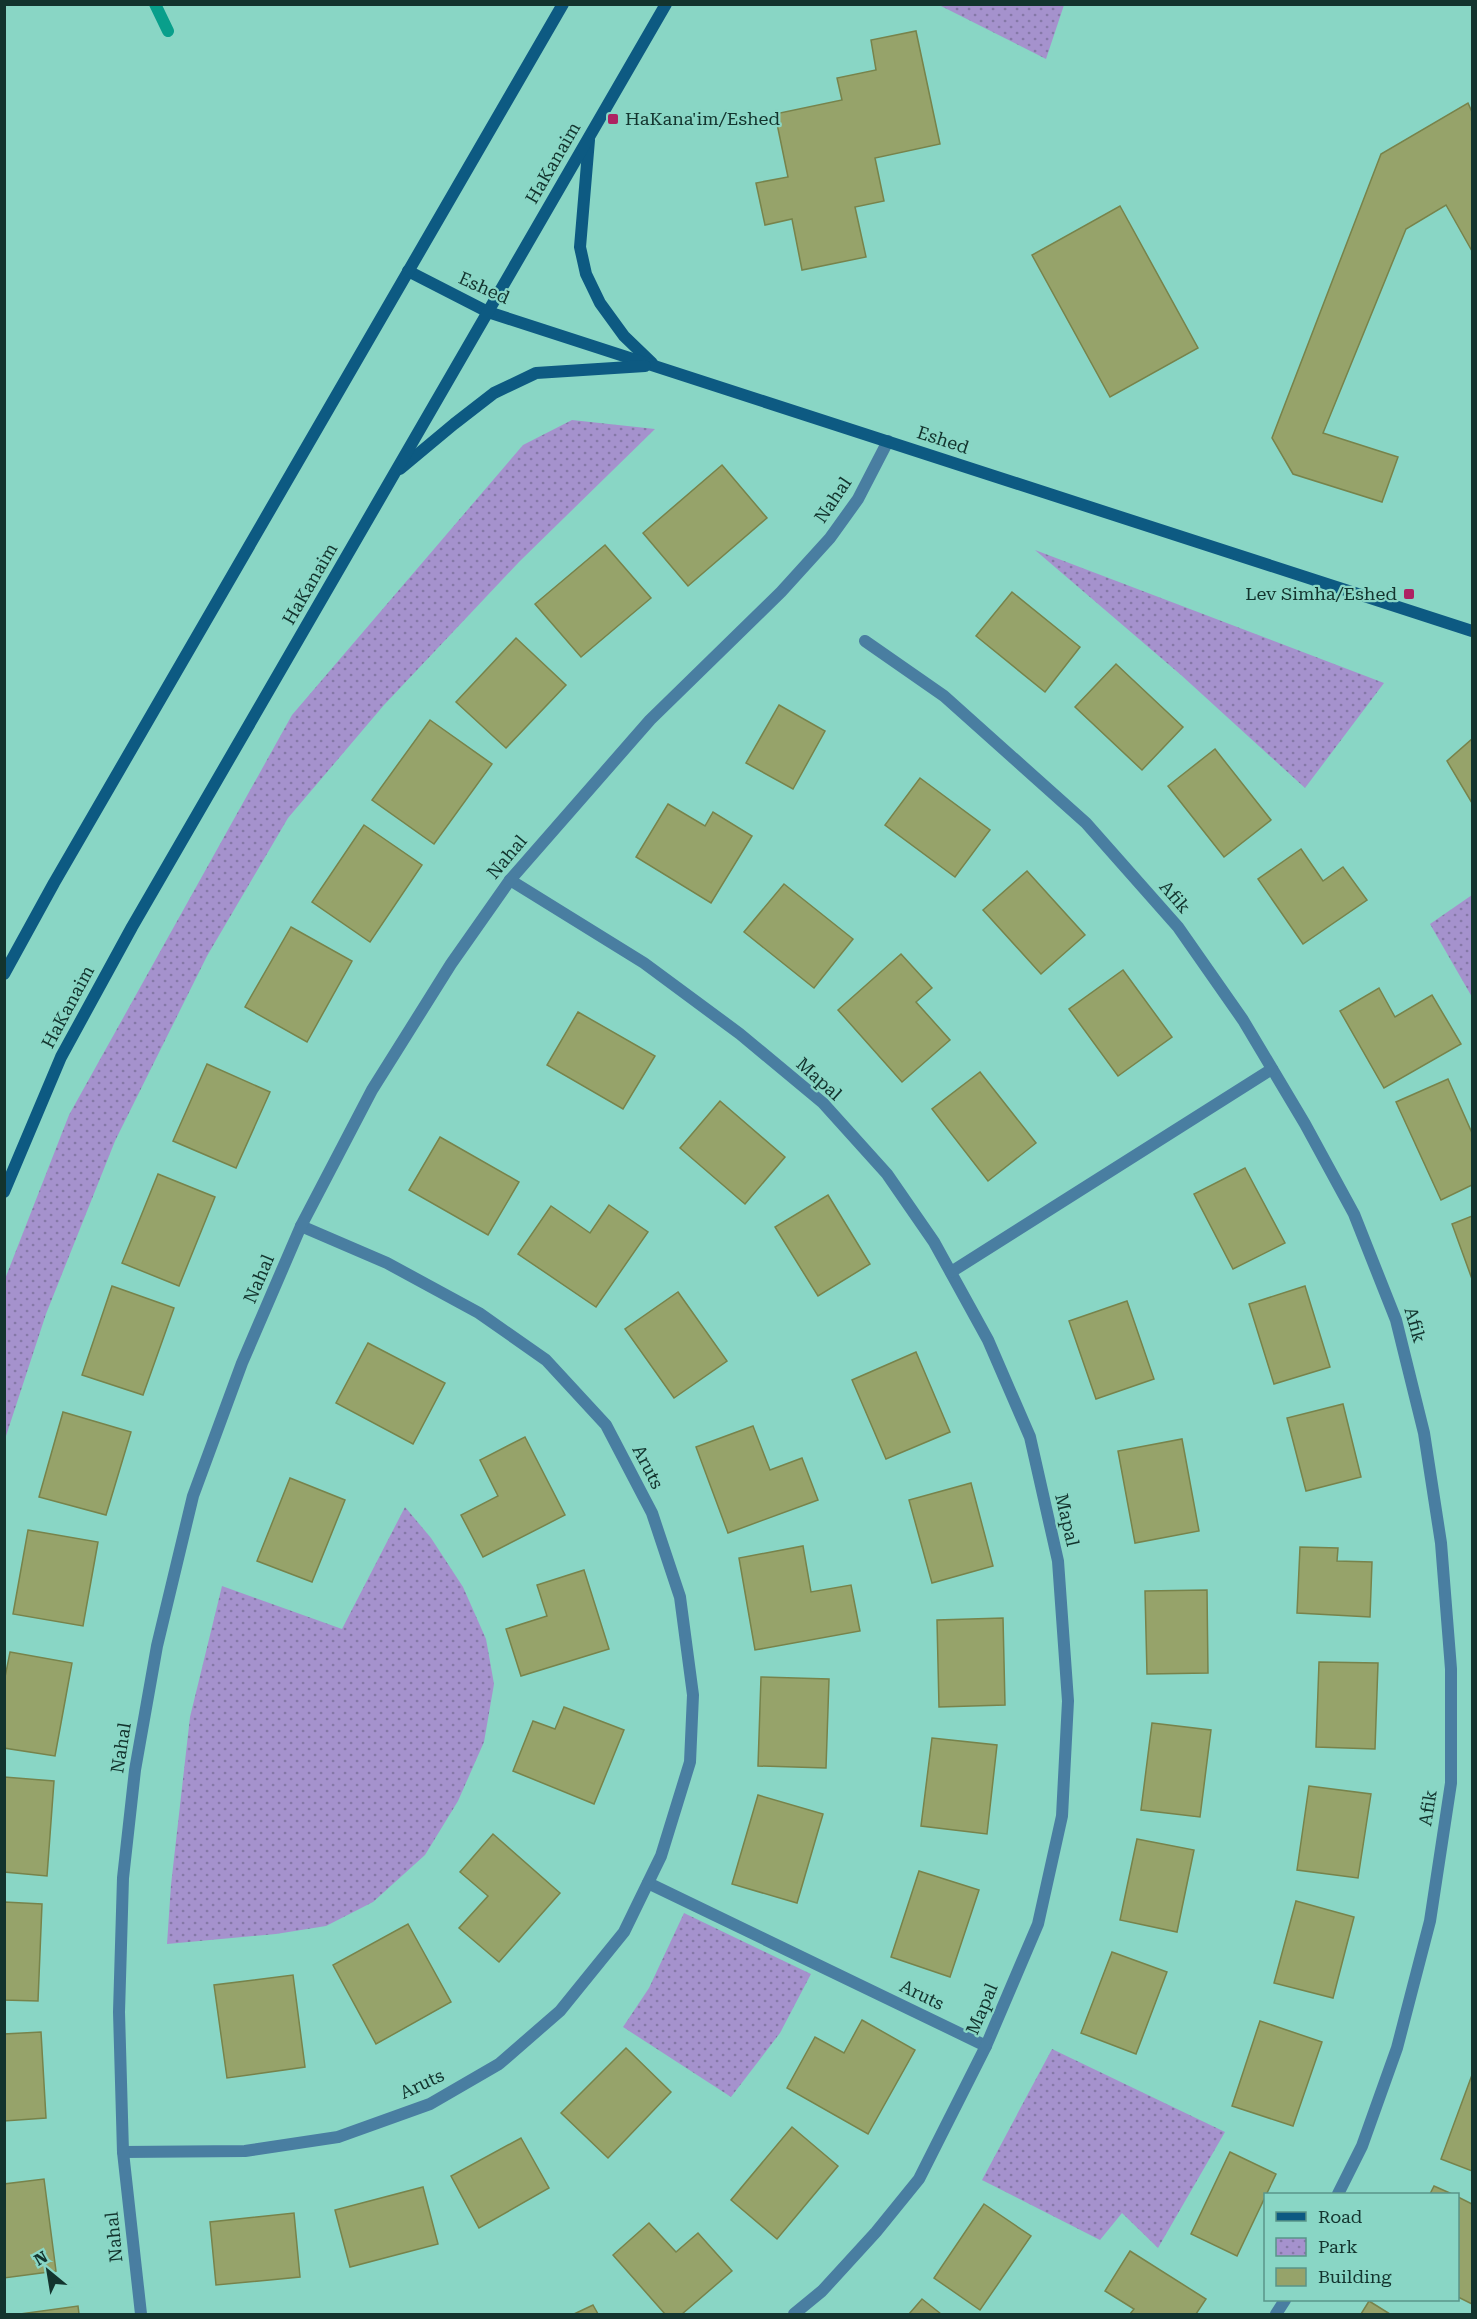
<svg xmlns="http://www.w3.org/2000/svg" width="1477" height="2319" font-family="'Roboto Serif',serif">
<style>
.park{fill:url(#park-dots)}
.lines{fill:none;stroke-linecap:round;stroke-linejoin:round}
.stream{stroke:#099f8b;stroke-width:12}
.building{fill:#96a36a;stroke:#77834b;stroke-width:1.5}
.lane{stroke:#497ea1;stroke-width:12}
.street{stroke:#497ea1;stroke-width:12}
.secondary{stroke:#0d5a82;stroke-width:12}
.poi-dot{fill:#ae2262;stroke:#89d6c5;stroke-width:2}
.labels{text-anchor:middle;stroke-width:4.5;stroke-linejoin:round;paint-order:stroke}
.poi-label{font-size:18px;fill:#13342e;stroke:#89d6c5;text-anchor:start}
.street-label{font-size:18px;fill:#13342e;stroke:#89d6c5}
</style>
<defs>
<pattern id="park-dots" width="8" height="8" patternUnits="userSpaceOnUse" patternTransform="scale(1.5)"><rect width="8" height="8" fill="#a592cd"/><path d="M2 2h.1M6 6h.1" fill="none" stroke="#8578a7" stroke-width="1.8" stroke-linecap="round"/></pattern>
</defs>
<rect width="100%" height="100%" fill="#89d6c5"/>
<g class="park">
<path d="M939,5H1064L1046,59Z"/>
<path d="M572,420L655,429L519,562L384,705L288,818L207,956L115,1141L46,1314L5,1439V1279L69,1115L292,715L523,445Z"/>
<path d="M1035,550L1384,683L1305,788L1181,675Z"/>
<path d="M1472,895V997L1430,924Z"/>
<path d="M405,1507L431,1538L463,1587L486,1639L494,1684L484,1742L458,1801L425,1855L373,1902L326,1926L276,1934L167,1944L171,1885L190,1717L222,1586L342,1629Z"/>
<path d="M684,1913L811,1974L780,2033L731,2097L623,2027L649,1988Z"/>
<path d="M1052,2049L1225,2132L1158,2248L1122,2213L1100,2240L982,2180Z"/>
</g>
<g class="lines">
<path class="stream" d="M155,4L168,31"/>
</g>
<g class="building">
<path d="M916,31L940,144L875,158L884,201L855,207L866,257L802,270L792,219L765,225L756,183L788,177L775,114L842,100L837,78L876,70L871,40Z"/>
<path d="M1468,103L1472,112V251L1446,205L1406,229L1323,433L1398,457L1382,502L1293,474L1272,438L1381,154Z"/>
<path d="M1120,206L1198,348L1110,397L1032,255Z"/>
<path d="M722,465L767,518L688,586L643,533Z"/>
<path d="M605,545L651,598L581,657L535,604Z"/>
<path d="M1012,592L1080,647L1045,692L976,636Z"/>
<path d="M516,638L566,685L506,748L456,702Z"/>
<path d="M1116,664L1183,727L1142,770L1075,707Z"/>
<path d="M779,705L825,731L793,789L746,763Z"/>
<path d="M430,720L492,764L434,844L372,800Z"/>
<path d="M1472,739V803L1447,761Z"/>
<path d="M1215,749L1271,820L1224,857L1168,786Z"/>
<path d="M920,778L990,830L955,877L885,825Z"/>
<path d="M668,804L705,826L713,812L752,836L711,903L636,857Z"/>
<path d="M364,825L422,865L370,942L312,902Z"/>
<path d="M1301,849L1323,881L1343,867L1367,900L1303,944L1258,879Z"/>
<path d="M1027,871L1085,935L1041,974L983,910Z"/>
<path d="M784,884L853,939L814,988L744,932Z"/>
<path d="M291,927L352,961L307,1042L245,1007Z"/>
<path d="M901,954L932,988L916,1002L950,1040L902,1082L838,1010Z"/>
<path d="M1123,970L1172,1037L1118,1076L1069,1009Z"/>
<path d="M1379,988L1395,1017L1432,995L1461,1044L1384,1088L1340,1011Z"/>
<path d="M578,1012L655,1056L623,1109L547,1065Z"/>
<path d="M207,1064L270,1092L236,1168L173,1141Z"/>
<path d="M980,1072L1036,1143L988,1181L932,1109Z"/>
<path d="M1448,1079L1472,1133V1185L1441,1200L1396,1102Z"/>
<path d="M720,1101L785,1157L745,1204L680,1148Z"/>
<path d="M440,1137L519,1182L488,1235L409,1190Z"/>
<path d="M1245,1168L1285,1243L1233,1269L1194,1194Z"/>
<path d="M158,1174L215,1197L179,1286L122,1263Z"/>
<path d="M828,1195L870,1264L818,1296L775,1227Z"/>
<path d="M609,1205L648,1232L596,1307L518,1254L551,1206L590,1233Z"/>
<path d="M1472,1216V1279L1452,1224Z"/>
<path d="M112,1286L174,1308L143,1395L82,1375Z"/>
<path d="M1305,1286L1330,1367L1274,1384L1249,1304Z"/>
<path d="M678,1292L727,1361L674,1398L625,1329Z"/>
<path d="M1127,1301L1154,1379L1096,1399L1069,1321Z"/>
<path d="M368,1343L445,1383L413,1444L336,1403Z"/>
<path d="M916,1352L950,1432L886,1459L852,1380Z"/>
<path d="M1343,1404L1361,1477L1306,1491L1287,1418Z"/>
<path d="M63,1412L131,1432L106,1515L39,1497Z"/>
<path d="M753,1426L770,1470L802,1458L818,1500L728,1533L696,1447Z"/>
<path d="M525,1437L565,1515L483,1557L461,1515L498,1496L480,1460Z"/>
<path d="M1182,1439L1199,1531L1135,1543L1118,1451Z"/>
<path d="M290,1478L345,1500L312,1582L257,1561Z"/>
<path d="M971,1483L993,1566L932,1583L909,1500Z"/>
<path d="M28,1530L98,1542L83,1626L13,1614Z"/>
<path d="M803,1546L811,1592L851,1585L860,1631L755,1650L739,1558Z"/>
<path d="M1300,1547L1338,1548L1337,1561L1372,1562L1370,1617L1297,1613Z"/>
<path d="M584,1570L609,1649L521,1676L506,1629L547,1616L537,1585Z"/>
<path d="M1207,1590L1208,1673L1147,1674L1145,1591Z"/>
<path d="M1003,1618L1005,1705L939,1707L937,1620Z"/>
<path d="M10,1652L72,1663L55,1756L4,1748V1682Z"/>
<path d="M1319,1662L1378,1663L1375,1749L1316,1747Z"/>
<path d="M761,1677L829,1679L826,1768L758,1766Z"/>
<path d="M564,1707L624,1730L594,1804L513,1771L533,1721L555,1729Z"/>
<path d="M1152,1723L1211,1730L1200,1817L1141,1810Z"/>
<path d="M932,1738L997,1745L987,1834L921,1826Z"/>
<path d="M4,1777L54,1781L47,1876L4,1872Z"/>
<path d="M1309,1786L1371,1794L1358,1878L1297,1870Z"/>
<path d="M758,1795L823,1814L797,1903L732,1884Z"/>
<path d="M493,1834L560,1893L499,1962L459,1928L488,1896L460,1872Z"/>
<path d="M1137,1839L1194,1850L1177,1932L1120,1920Z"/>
<path d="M919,1871L979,1890L950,1977L891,1957Z"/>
<path d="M1296,1901L1354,1917L1333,1998L1274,1983Z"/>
<path d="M4,1902L42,1904L38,2001L4,2000Z"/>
<path d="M408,1924L451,2002L376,2044L333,1965Z"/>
<path d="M1112,1952L1167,1972L1136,2054L1081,2033Z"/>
<path d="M293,1975L305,2067L227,2078L214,1985Z"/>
<path d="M862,2020L915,2050L868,2134L787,2088L815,2037L844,2053Z"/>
<path d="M1260,2021L1322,2042L1293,2126L1232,2106Z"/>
<path d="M41,2032L46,2118L4,2121V2034Z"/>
<path d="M626,2048L671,2092L608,2158L561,2113Z"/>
<path d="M1472,2075V2171L1441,2159Z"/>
<path d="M792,2127L838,2166L777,2239L731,2200Z"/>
<path d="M521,2138L549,2188L479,2228L451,2176Z"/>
<path d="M1230,2152L1276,2174L1237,2256L1191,2234Z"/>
<path d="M44,2179L56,2271L4,2278V2184Z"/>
<path d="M1434,2186L1452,2194H1430Z"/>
<path d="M423,2187L438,2244L350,2267L335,2210Z"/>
<path d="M1458,2197L1472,2204V2304L1458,2297Z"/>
<path d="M984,2204L1031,2236L980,2310L934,2278Z"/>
<path d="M294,2213L300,2277L216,2285L210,2222Z"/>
<path d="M649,2223L676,2252L698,2233L732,2271L682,2314H665L613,2255Z"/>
<path d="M1130,2251L1206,2299L1196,2314H1130L1134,2309L1105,2291Z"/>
<path d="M922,2299L941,2314H909Z"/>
<path d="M1369,2301L1390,2314H1361Z"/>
<path d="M593,2305L598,2314H574Z"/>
<path d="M78,2306L79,2314H20Z"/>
</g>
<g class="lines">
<path class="lane" d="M648,1883L986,2046"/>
<g class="street">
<path d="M865,641L944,696L1086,823L1178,927L1243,1020L1305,1124L1354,1214L1396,1320L1424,1433L1441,1543L1451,1669V1783L1430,1921L1397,2048L1362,2146L1338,2194"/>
<path d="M510,880L644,963L740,1034L823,1103L887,1174L934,1242L988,1340L1030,1437L1058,1561L1068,1701L1062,1816L1038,1924L986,2046L919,2179L876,2232L822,2291L794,2314"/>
<path d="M951,1272L1272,1069"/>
<path d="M123,2152L245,2151L338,2137L430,2104L499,2064L560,2011L624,1932L661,1856L690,1762L693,1695L680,1597L652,1513L606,1425L546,1360L479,1313L387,1263L301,1226"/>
<path d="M141,2314L123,2152L119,2012L123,1878L135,1770L157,1646L193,1496L242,1363L301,1226L372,1090L451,964L510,880L650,720L781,592L830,538L858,499L888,441"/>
<path d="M1276,2314L1285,2300"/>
</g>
<g class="secondary">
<path d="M589,140L580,247L586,274L600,303L624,336L652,363"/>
<path d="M408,271L488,312L1472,631"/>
<path d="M400,469L454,424L494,393L536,373L645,366"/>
<path d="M4,974L54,883L563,4"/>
<path d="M4,1192L61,1057L132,927L666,4"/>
</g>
</g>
<g class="poi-dot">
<rect x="607" y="113" width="12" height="12" rx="3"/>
<rect x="1403" y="588" width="12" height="12" rx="3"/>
</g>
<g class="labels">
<g class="poi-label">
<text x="625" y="125">HaKana'im/Eshed</text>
<text x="1397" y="600" text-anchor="end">Lev Simha/Eshed</text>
</g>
<g class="street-label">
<text transform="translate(553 163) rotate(-60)" y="6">HaKanaim</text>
<text transform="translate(484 288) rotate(24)" y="6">Eshed</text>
<text transform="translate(943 440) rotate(18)" y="6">Eshed</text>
<text transform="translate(833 500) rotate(-56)" y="6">Nahal</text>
<text transform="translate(310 584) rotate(-60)" y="6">HaKanaim</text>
<text transform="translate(507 857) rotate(-50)" y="6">Nahal</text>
<text transform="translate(1175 897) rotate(49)" y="6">Afik</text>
<text transform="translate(68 1007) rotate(-62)" y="6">HaKanaim</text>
<text transform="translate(819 1079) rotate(42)" y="6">Mapal</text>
<text transform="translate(259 1279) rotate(-67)" y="6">Nahal</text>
<text transform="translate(1415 1325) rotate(74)" y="6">Afik</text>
<text transform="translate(648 1467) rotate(63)" y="6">Aruts</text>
<text transform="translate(1067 1520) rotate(77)" y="6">Mapal</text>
<text transform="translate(121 1748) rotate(-81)" y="6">Nahal</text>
<text transform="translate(1428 1808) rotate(-81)" y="6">Afik</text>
<text transform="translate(922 1995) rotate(26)" y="6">Aruts</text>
<text transform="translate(982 2009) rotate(-67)" y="6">Mapal</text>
<text transform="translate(422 2084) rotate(-25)" y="6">Aruts</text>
<text transform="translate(114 2237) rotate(-96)" y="6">Nahal</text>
</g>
</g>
<rect width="1477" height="2319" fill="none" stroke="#13342e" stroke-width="12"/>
<rect x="1264" y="2193" width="195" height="108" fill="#89d6c5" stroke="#5a9589" stroke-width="1.5"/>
<rect x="1276" y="2212" width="30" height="9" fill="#0d5a82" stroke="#5a9589" stroke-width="1.5"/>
<text x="1318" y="2223" font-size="18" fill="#13342e">Road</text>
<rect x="1276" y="2238" width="30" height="18" fill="url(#park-dots)" stroke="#5a9589" stroke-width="1.5"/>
<text x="1318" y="2253" font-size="18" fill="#13342e">Park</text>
<rect x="1276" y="2268" width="30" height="18" fill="#96a36a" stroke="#5a9589" stroke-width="1.5"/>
<text x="1318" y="2283" font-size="18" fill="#13342e">Building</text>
<g transform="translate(48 2271) rotate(330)" stroke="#89d6c5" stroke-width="4.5" paint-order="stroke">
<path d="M0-4.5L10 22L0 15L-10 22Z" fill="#13342e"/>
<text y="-9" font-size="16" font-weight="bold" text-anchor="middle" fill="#13342e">N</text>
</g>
</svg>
